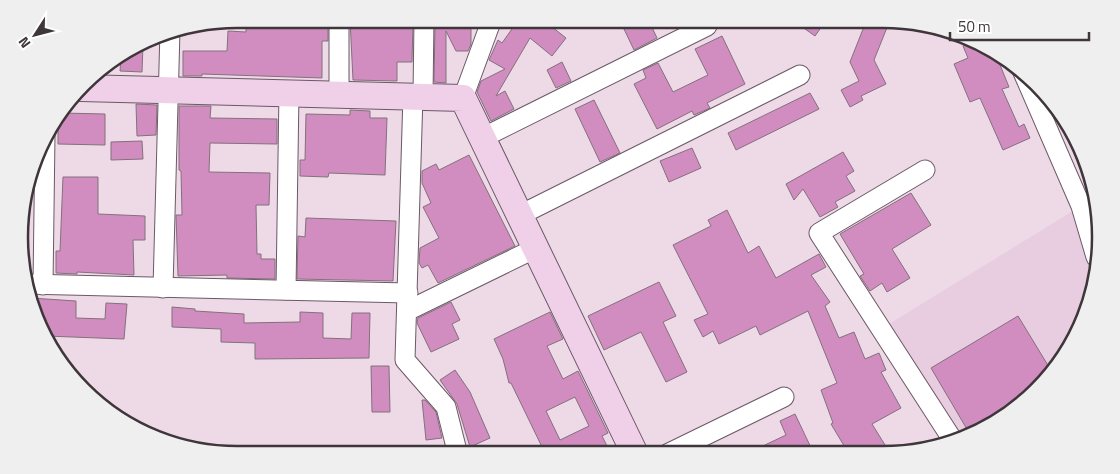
<svg xmlns="http://www.w3.org/2000/svg" width="1120" height="474" font-family="'Titillium Web',sans-serif">
<style>
.built{fill:#e8cce0}
.building{fill:#d28dc0;stroke:#83707d;fill-rule:evenodd}
.lines{fill:none;stroke-linecap:round;stroke-linejoin:round}
.street-casing{stroke:#6b5966;stroke-width:21}
.secondary-casing{stroke:#6b5966;stroke-width:28}
.street{stroke:#fff;stroke-width:19}
.secondary{stroke:#f0cfe9;stroke-width:26}
.rim{fill:none;stroke:#3e363b;stroke-width:2.5}
</style>
<rect width="100%" height="100%" fill="#eed9e7"/>
<path class="built" d="M1081,206L1096,257L1090,307L1064,358L1027,401L967,439L954,442L881,329Z"/>
<g class="building">
<path d="M246,19H328V41H322V78L202,74V76H183V51H227L228,31L246,32Z"/>
<path d="M350,19H408V22H413L412,62H397V81L353,80Z"/>
<path d="M519,19H542L566,38L552,56L530,38L496,96L505,91L514,109L491,121L477,92L481,81L505,69L489,60L498,40L502,43Z"/>
<path d="M646,19H648L657,38L634,50L624,29Z"/>
<path d="M791,19H827L815,36Z"/>
<path d="M867,19L890,20L874,60L886,84L861,96L863,100L850,107L841,90L859,81L850,62Z"/>
<path d="M435,23H471V44L468,51H456L446,31V83L434,82Z"/>
<path d="M722,36L745,84L707,103L710,108L694,115L692,111L657,129L634,84L646,78L643,70L658,63L673,92L708,75L695,49Z"/>
<path d="M973,42L996,55L1009,87L1002,89L1019,127L1024,124L1030,138L1003,150L980,98L970,102L954,64L968,58L963,46Z"/>
<path d="M143,44L142,72L120,71L121,57Z"/>
<path d="M562,62L571,81L556,88L547,70Z"/>
<path d="M810,93L819,109L736,150L728,133Z"/>
<path d="M594,100L620,153L600,162L575,109Z"/>
<path d="M136,104L157,105L156,135L137,136Z"/>
<path d="M179,106H211L210,118L277,119V144L210,143L209,172L270,173L269,205H256L257,254H261V259H275V279L227,278V275L178,276L176,215H182L181,171L179,170Z"/>
<path d="M350,110L370,111V118H387L385,175L329,173L328,177L300,176V160H305L306,114L350,115Z"/>
<path d="M61,113L105,114V145L58,144V116Z"/>
<path d="M142,141L143,159L111,160V142Z"/>
<path d="M692,148L701,168L669,182L660,161Z"/>
<path d="M843,152L854,171L846,176L855,191L835,202L838,207L820,217L803,189L794,200L786,184Z"/>
<path d="M469,155L515,246L438,283L428,265L422,268L419,263L420,248L439,238L423,207L431,203L422,183V171L436,164L439,170Z"/>
<path d="M63,177H98V214L145,216V240H133L134,275L77,272V274L56,273V251H60Z"/>
<path d="M911,193L931,225L892,249L910,278L887,292L882,283L870,291L860,276L864,274L840,234Z"/>
<path d="M727,210L748,253L759,246L776,278L819,254L826,267L811,275L830,302L825,306L839,338L854,332L865,359L879,353L886,370L881,372L901,408L872,424L890,453L849,454L831,424L833,423L821,390L837,383L808,311L760,335L756,326L719,344L713,331L703,337L694,320L708,314L673,245L711,226L708,220Z"/>
<path d="M306,218L396,221L393,281L297,279L298,236L305,237Z"/>
<path d="M659,282L676,316L663,322L687,372L666,382L641,332L604,350L588,316Z"/>
<path d="M31,298L76,301V318L105,319L106,303L127,304L124,339L46,336Z"/>
<path d="M451,302L460,320L452,324L459,339L431,352L417,323L418,318Z"/>
<path d="M172,307L195,309V311L244,314V323L300,322V312L323,313V338L351,339L352,313H370L369,358L255,359V343L221,342V329L172,327Z"/>
<path d="M550,312L563,339L547,346L563,379L578,371L608,433L602,436L611,454H531L543,449L511,383H509L503,359L494,339ZM575,397L589,426L560,440L546,411Z"/>
<path d="M1018,316L1052,372L1027,401L971,436L931,368Z"/>
<path d="M371,366H389L390,412H372Z"/>
<path d="M455,370L470,392L490,438L470,447L457,404L440,380Z"/>
<path d="M422,400H425L436,412L442,438L426,440Z"/>
<path d="M795,414L814,454H746L786,435L780,421Z"/>
</g>
<g class="lines">
<defs>
<g id="street">
<path d="M1022,70L1081,206L1096,257"/>
<path d="M339,93V19"/>
<path d="M413,95L405,360L446,407L458,455"/>
<path d="M423,96L424,19"/>
<path d="M463,98L492,19"/>
<path d="M482,138L707,26"/>
<path d="M925,170L819,233L954,442"/>
<path d="M520,215L800,75"/>
<path d="M25,284L408,293"/>
<path d="M43,285L45,135"/>
<path d="M163,288L170,30"/>
<path d="M286,290L289,92"/>
<path d="M407,311L536,248"/>
<path d="M667,454L784,397"/>
</g>
<path id="secondary" d="M81,88L463,98L635,454"/>
</defs>
<use href="#street" class="street-casing"/>
<use href="#secondary" class="secondary-casing"/>
<use href="#street" class="street"/>
<use href="#secondary" class="secondary"/>
</g>
<path d="M0 0H1120V474H0ZM237 28H883A209 209 0 0 1 1092 237V237A209 209 0 0 1 883 446H237A209 209 0 0 1 28 237V237A209 209 0 0 1 237 28Z" fill="#f0efef" fill-rule="evenodd"/>
<path class="rim" d="M237 28H883A209 209 0 0 1 1092 237V237A209 209 0 0 1 883 446H237A209 209 0 0 1 28 237V237A209 209 0 0 1 237 28Z"/>
<g transform="translate(35 35) rotate(234)" stroke="#ffffff" stroke-width="4" paint-order="stroke">
<path d="M0-4L9 19L0 12L-9 19Z" fill="#3e363b"/>
<text y="-8" font-size="14" font-weight="bold" text-anchor="middle" fill="#3e363b">N</text>
</g>
<path d="M950 32v8h139v-8" fill="none" stroke="#3e363b" stroke-width="2.5"/>
<text x="958" y="32" font-size="15" fill="#3e363b" stroke="#ffffff" stroke-width="4" paint-order="stroke">50 m</text>
</svg>
